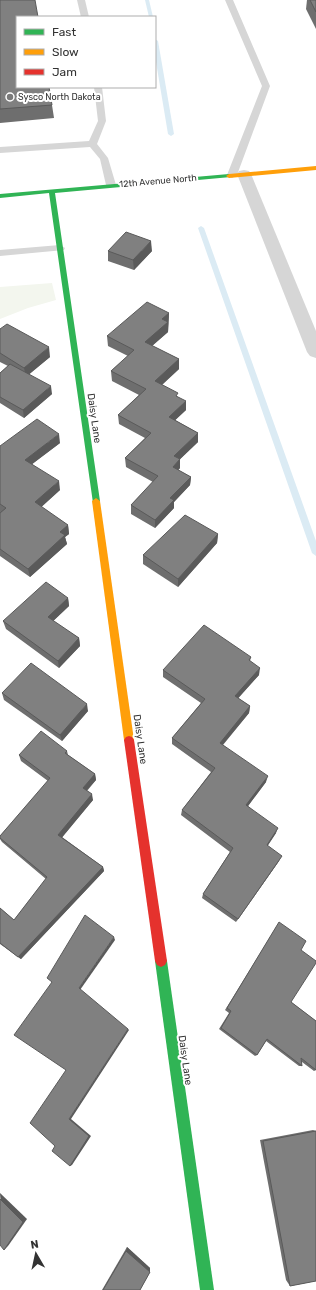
<svg xmlns="http://www.w3.org/2000/svg" width="316" height="1290" font-family="Rubik,sans-serif">
<style>
.green{fill:#f3f6ee}
.lines{fill:none;stroke-linecap:round;stroke-linejoin:round}
.stream{fill:#dbebf4;fill-rule:evenodd}
.lane{fill:#d6d6d6;fill-rule:evenodd}
.street{fill:#d6d6d6;fill-rule:evenodd}
.fast{fill:#30b455;fill-rule:evenodd}
.slow{fill:#ff9f0a;fill-rule:evenodd}
.jam{fill:#e5322d;fill-rule:evenodd}
.wall{fill:#6e6e6e}
.shaded-wall{fill:#5a5a5a}
.building{fill:#808080;stroke:#5a5a5a}
.poi-dot{fill:#7a7a7a;stroke:#fff;stroke-width:1.5}
.labels{text-anchor:middle;stroke-width:4;stroke-linejoin:round;paint-order:stroke}
.far-poi-label{font-size:9px;fill:#323232;stroke:#fff;text-anchor:start}
.far-street-label{font-size:9px;fill:#323232;stroke:#fff}
.street-label{font-size:10px;fill:#323232;stroke:#fff}
</style>
<rect width="100%" height="100%" fill="#fff"/>
<path class="green" d="M52,283L56,300L28,308L0,319V287Z"/>
<g class="lines">
<g class="stream">
<path d="M145,0H149L153,17H149Z"/>
<path d="M155,39L158,41L174,134L171,136L168,134L155,56Z"/>
<path d="M201,226L204,228L316,541V556L312,553L198,228Z"/>
</g>
<g class="lane">
<path d="M77,0H85L89,17H81Z"/>
<path d="M225,0H233L270,86L237,175L232,178L227,175L262,86Z"/>
<path d="M94,87H102L106,121L97,144L108,158L116,185L114,187H108L106,185L100,159L90,147L0,153V147L89,141L98,121Z"/>
<path d="M60,245L65,248L64,250L0,256V250Z"/>
</g>
<path class="street" d="M244,170L249,171L251,174L316,331V358L310,356L307,352L237,174L239,171Z"/>
<g class="fast">
<path d="M229,174L232,176L231,177L55,193L100,501L99,503H93L49,193L0,198V194Z"/>
<path d="M161,955L165,957L167,961L214,1290H200L155,961L157,957Z"/>
</g>
<g class="slow">
<path d="M316,166V170L229,178L226,176L229,174Z"/>
<path d="M96,498L100,501L134,740L132,743L129,744L126,743L124,740L92,501Z"/>
</g>
<path class="jam" d="M129,736L132,737L134,740L167,961L165,965L161,967L157,965L155,961L124,740L126,737Z"/>
</g>
<g class="wall">
<path d="M0,0L52,105L54,118L0,123Z"/>
<path d="M307,0H316V29L306,9Z"/>
<path d="M108,251H152L134,270L108,261Z"/>
<path d="M169,313L168,332L152,346L179,359V369L162,385L178,397L186,410L175,420L198,433V442L180,459V468L178,470L191,477L190,485L174,502V508L155,528L131,514V505L153,482L126,467L125,458L145,438L119,424L118,415L139,395L112,381L111,371L128,356L108,346L107,336Z"/>
<path d="M0,329L50,357L29,374L52,394L24,418L0,403V373L8,366L0,362Z"/>
<path d="M60,443L32,464L60,490L41,507L68,525L69,534L65,537L67,544L30,577L0,556V513L1,512H0V446Z"/>
<path d="M218,534L217,543L178,587L143,564V555Z"/>
<path d="M68,598L69,606L53,621L79,638L80,646L59,668L6,629L3,621Z"/>
<path d="M251,657L250,661L259,675L238,698L250,706L249,713L223,745L266,782L248,806L276,833L267,846L279,861L236,922L202,898L203,894L230,852L181,815L182,810L211,772L172,744V738L201,703L163,677V670Z"/>
<path d="M2,693L88,711L62,741L4,700Z"/>
<path d="M67,751L68,755L95,774L96,780L87,791L93,800L62,837L103,867L104,871L21,959L0,944V908L14,920L46,879L2,842L0,839V836L48,781L21,761L19,755Z"/>
<path d="M277,926L301,950L291,1002L316,1021V1070L314,1071L302,1062V1066H299L266,1041L257,1055L255,1056L219,1029L229,1013L225,1010Z"/>
<path d="M313,1130L316,1131V1281L290,1286L286,1280L260,1140Z"/>
<path d="M127,1247L150,1268V1272L140,1290H102Z"/>
</g>
<g class="shaded-wall">
<path d="M151,241L152,251L134,270L133,260Z"/>
<path d="M169,313L168,332L145,352V342L162,319Z"/>
<path d="M49,347L50,357L26,377L24,368Z"/>
<path d="M179,359V369L155,391V381Z"/>
<path d="M51,386L52,394L24,418L23,410Z"/>
<path d="M186,401V410L169,426V417Z"/>
<path d="M198,433V442L174,465V456Z"/>
<path d="M59,434L60,443L27,468L25,460Z"/>
<path d="M180,459V468L173,476V467Z"/>
<path d="M191,477L190,485L174,502V508L155,528V520L170,498Z"/>
<path d="M59,481L60,490L37,511L35,502Z"/>
<path d="M68,525L69,534L65,537L67,544L30,577L28,569L60,532Z"/>
<path d="M218,534L217,543L178,587V579Z"/>
<path d="M68,598L69,606L49,625L48,617Z"/>
<path d="M79,638L80,646L59,668L58,661Z"/>
<path d="M260,668L259,675L234,703L235,696Z"/>
<path d="M87,704L88,711L62,741L60,735Z"/>
<path d="M250,706L249,713L219,749L220,743Z"/>
<path d="M95,774L96,780L84,793L83,788Z"/>
<path d="M268,776L266,782L245,810L246,805Z"/>
<path d="M92,794L93,800L60,840L58,835Z"/>
<path d="M278,828L276,833L265,850L267,845Z"/>
<path d="M282,856L279,861L236,922L238,919Z"/>
<path d="M103,867L104,871L21,959L18,957Z"/>
<path d="M114,937L115,940L80,990L79,988Z"/>
<path d="M128,1029L129,1030L71,1119L91,1136L72,1165L70,1166L69,1119Z"/>
<path d="M0,1193L27,1219L8,1246L4,1250Z"/>
<path d="M127,1247L150,1268V1272L126,1251Z"/>
</g>
<g class="building">
<path d="M0,0H35L38,17H17V87H49L52,105L0,109Z"/>
<path d="M310,0H316V12Z"/>
<path d="M126,232L151,241L133,260L108,251Z"/>
<path d="M147,302L169,313L162,319L168,322L145,342L179,359L155,381L178,393L176,396L186,401L169,417L198,433L174,456L180,459L173,467L191,477L170,498L174,500L155,520L131,505L158,476L125,458L151,433L118,415L146,389L111,371L134,350L107,336Z"/>
<path d="M7,324L49,347L24,368L0,353V329Z"/>
<path d="M10,364L51,386L23,410L0,397V373Z"/>
<path d="M37,419L59,434L25,460L59,481L35,502L68,525L60,532L65,535L28,569L0,549V513L6,508L0,504V446Z"/>
<path d="M185,515L218,534L178,579L143,555Z"/>
<path d="M46,582L68,598L48,617L79,638L58,661L3,621Z"/>
<path d="M204,625L251,657L249,660L260,668L235,696L250,706L220,743L268,776L246,805L278,828L267,845L282,856L238,919L203,894L233,848L182,810L215,768L172,738L205,699L163,670Z"/>
<path d="M31,663L87,704L60,735L2,693Z"/>
<path d="M41,731L67,751L65,753L95,774L83,788L92,794L58,835L103,867L18,957L0,943V908L14,920L47,877L0,838V836L50,778L19,755Z"/>
<path d="M85,915L114,937L79,988L128,1029L69,1119L89,1136L70,1166L52,1151L55,1146L30,1123L66,1070L14,1035L52,982L47,978Z"/>
<path d="M279,922L306,941L301,950L316,961V963L291,1002L316,1021V1070L301,1058L302,1066L267,1039L257,1055L221,1028L231,1011L227,1008Z"/>
<path d="M316,1131V1281L290,1286L263,1141Z"/>
<path d="M0,1199L23,1222L4,1250L0,1245Z"/>
<path d="M126,1251L150,1272L140,1290H103Z"/>
</g>
<circle class="poi-dot" cx="10" cy="97" r="4"/>
<g class="labels">
<g class="far-poi-label">
<text x="18" y="100">Sysco North Dakota</text>
</g>
<g class="far-street-label">
<text transform="translate(158 181) rotate(-5)" y="3">12th Avenue North</text>
</g>
<g class="street-label">
<text transform="translate(95 418) rotate(82)" y="4">Daisy Lane</text>
<text transform="translate(141 739) rotate(82)" y="4">Daisy Lane</text>
<text transform="translate(186 1060) rotate(82)" y="4">Daisy Lane</text>
</g>
</g>
<rect x="16" y="16" width="140" height="72" fill="#ffffff" stroke="#adadad"/>
<rect x="24" y="29" width="20" height="6" fill="#30b455" stroke="#adadad"/>
<text x="52" y="36" font-size="12" fill="#323232">Fast</text>
<rect x="24" y="49" width="20" height="6" fill="#ff9f0a" stroke="#adadad"/>
<text x="52" y="56" font-size="12" fill="#323232">Slow</text>
<rect x="24" y="69" width="20" height="6" fill="#e5322d" stroke="#adadad"/>
<text x="52" y="76" font-size="12" fill="#323232">Jam</text>
<g transform="translate(36 1254) rotate(351)" stroke="#ffffff" stroke-width="3" paint-order="stroke">
<path d="M0-3L7 15L0 10L-7 15Z" fill="#323232"/>
<text y="-6" font-size="11" font-weight="bold" text-anchor="middle" fill="#323232">N</text>
</g>
</svg>
